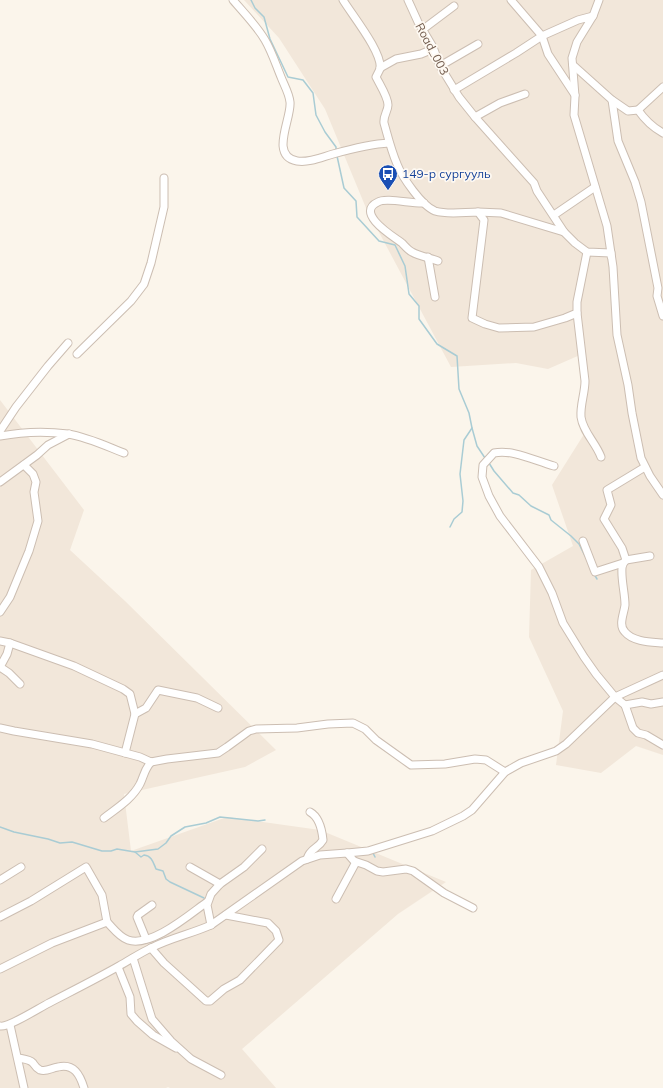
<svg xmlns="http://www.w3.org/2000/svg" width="663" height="1088" font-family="Mulish,sans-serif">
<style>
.residential{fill:#f2e7da}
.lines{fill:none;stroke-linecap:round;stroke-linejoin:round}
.stream{stroke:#a9ccd4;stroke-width:1.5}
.minor-casing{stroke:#ccbeb2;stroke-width:9}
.minor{stroke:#fff;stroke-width:7}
.labels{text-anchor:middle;stroke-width:3.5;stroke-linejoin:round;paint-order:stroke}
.street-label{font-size:12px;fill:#745e50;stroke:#fef9f2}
.transit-label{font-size:12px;fill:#164399;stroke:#fef9f2;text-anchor:start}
</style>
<rect width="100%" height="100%" fill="#fbf5eb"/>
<g class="residential">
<path d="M244,0H663V755L636,746L601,773L556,765L563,711L529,637L531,570L573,546L552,485L586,431L580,355L548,369L516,363L451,367L366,208L325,109L279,38Z"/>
<path d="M0,400L84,510L70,550L125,601L276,750L245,767L124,794L131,851L227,817L320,830L446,882L398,914L242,1049L276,1088H170L168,1087L166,1088H0Z"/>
</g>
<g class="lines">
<g class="stream">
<path d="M251,0L255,8L264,17L270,39L288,77L303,80L313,93L316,115L325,132L336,147V150"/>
<path d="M337,156L344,188L356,201L357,217L379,241L395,245L405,266L409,294L419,306V319L437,344L457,356L459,389L469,413L472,428L464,440L460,474L463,501L462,512L454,519L450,527"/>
<path d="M472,428L477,446L485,458"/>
<path d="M489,463L494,471L513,493L519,495L531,506L549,515L551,520L571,536L579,544L585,556"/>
<path d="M594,574L597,579"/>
<path d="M0,827L14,832L48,839L60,843L72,842L102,851H111L117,849L135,852L158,849L166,843L171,836L185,827L206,823L220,817L258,821L265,820"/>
<path d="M135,852L141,857L144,855C152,856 153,862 156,869L163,871L166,879L170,882L204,898"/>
<path d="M373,853L375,857"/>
</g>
<defs>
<g id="minor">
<path d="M233,0C244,13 257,26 265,40C272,52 276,65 281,77C284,85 289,93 290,102C292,118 269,156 297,161C309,163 322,157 333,154C351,149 370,144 389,143"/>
<path d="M343,0C352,15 383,53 380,69C379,71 377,75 376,77C380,85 388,97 388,105C388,111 383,116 384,123C388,137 391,150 397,164C402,177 422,206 435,211C448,215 465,212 478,212L484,220L472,318L485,324L499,328L534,327L565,318L577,313V302L587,252"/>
<path d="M408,0L418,22L433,47L440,66L459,97L475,117L534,183L537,191L564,232L575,243L587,252L611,253V256"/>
<path d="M511,0L542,36L548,54L575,95"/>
<path d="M593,16L599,0"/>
<path d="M422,30L454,6"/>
<path d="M573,65L612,100L618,141L635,182L641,202L658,288L657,296L663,316"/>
<path d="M440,66L478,44"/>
<path d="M380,68L396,59L421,54L433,49"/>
<path d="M454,90L516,53L542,36L578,20L593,16L577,42L572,58L575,96L574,115L607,226L613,267L617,335L628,385L632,413L641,458L650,476L663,495"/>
<path d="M612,100L628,111L638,110C645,120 652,127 663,133"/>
<path d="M638,110L663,87"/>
<path d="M475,117L500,103L525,94"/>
<path d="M424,203C412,204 386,197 378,202C354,213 394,237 402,243C405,246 408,250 412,252C419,256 430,258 438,261"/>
<path d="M478,212L501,213L564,232"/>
<path d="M554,215L595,187"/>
<path d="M428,257L435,297"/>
<path d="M577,313L585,381C585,393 580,405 581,417C583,432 596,443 601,457"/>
<path d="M77,354L131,301L144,284L151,263L164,207V178"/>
<path d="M0,431L16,407L48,366L68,343"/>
<path d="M0,436C21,432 46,431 68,434C87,437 106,446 124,453"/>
<path d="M554,466C535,461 513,449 494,453L483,465L482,477L489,496L500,516L539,567L552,593L563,623L584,657L596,674L615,697L625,705L633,728L638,733L646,735L663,745"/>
<path d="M645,467L607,490L611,505L604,519L622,548L626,560C624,562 622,564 622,568C621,580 625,593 625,605C624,614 618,625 625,632C633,642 652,642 663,643"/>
<path d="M0,482L37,455L48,445L69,434"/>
<path d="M583,541L595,572L623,563"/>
<path d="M626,560L650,556"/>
<path d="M0,612L10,597L29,551L38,521L34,492L36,482L33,474L24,465"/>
<path d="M0,641L10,643L7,654L0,667"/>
<path d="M10,643L74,666L123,689L130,694L135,714"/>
<path d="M0,667L9,673L20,684"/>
<path d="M625,705L642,702L651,704L663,702"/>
<path d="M0,728L14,731L92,744L140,757L151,762L167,759L218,753L227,747L249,731L256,729L297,728L328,724L353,723L365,729L376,740L411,765L445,764L475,759L486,760L505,772"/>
<path d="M125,753L135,714L146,708L158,690L197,698L218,708"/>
<path d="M104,818C117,808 132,799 140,784C144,776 144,770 151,762"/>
<path d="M347,853L354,861L366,865L377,871L383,872L406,869L413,871L444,893L473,908"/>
<path d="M307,859C310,848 318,849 323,840C322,830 319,817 310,812"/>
<path d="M190,867L220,884"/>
<path d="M0,880L21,867"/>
<path d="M336,899L356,862"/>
<path d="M0,917L31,901L86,867L102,895L107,922L52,943L0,969"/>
<path d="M107,922C113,928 119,937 128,940C151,948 190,914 207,902"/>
<path d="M211,925L207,905L211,894L220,884L244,867L262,849"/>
<path d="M146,939L137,917L138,915L152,905"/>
<path d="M151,948L164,963L206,1001H210L224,989L240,980L279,940L276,931L268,923L226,915"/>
<path d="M133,958L152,1019L171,1041L191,1059L221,1075"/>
<path d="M118,967L130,997L131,1014L137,1021L153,1035L176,1048"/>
<path d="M10,1025L24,1088"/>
<path d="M0,1026C8,1028 39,1008 49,1003C72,991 96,979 119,966C130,960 140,953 151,948C170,938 191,934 211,925L302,861L320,855L347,853L368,851L432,831L463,816L472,810L505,772L521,763L556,751L566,744L615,697L663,675"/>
<path d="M18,1058C23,1059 29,1059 33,1063C35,1066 36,1068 40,1070C47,1072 51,1068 58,1067C74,1063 80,1075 84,1088"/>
</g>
</defs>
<use href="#minor" class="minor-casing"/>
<use href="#minor" class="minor"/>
</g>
<defs>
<symbol id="bus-pin" viewBox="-11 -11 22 30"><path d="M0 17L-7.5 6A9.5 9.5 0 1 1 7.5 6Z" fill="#1a4fb4" stroke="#fef9f2"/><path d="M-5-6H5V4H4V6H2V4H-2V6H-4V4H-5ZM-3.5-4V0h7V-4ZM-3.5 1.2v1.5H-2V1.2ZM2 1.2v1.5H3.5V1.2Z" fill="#fff"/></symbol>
</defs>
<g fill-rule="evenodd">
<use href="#bus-pin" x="377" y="163" width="22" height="30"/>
</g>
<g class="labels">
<g class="street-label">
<text transform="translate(432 49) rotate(62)" y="4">Road_003</text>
</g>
<g class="transit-label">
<text x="402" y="178">149-р сургууль</text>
</g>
</g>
</svg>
